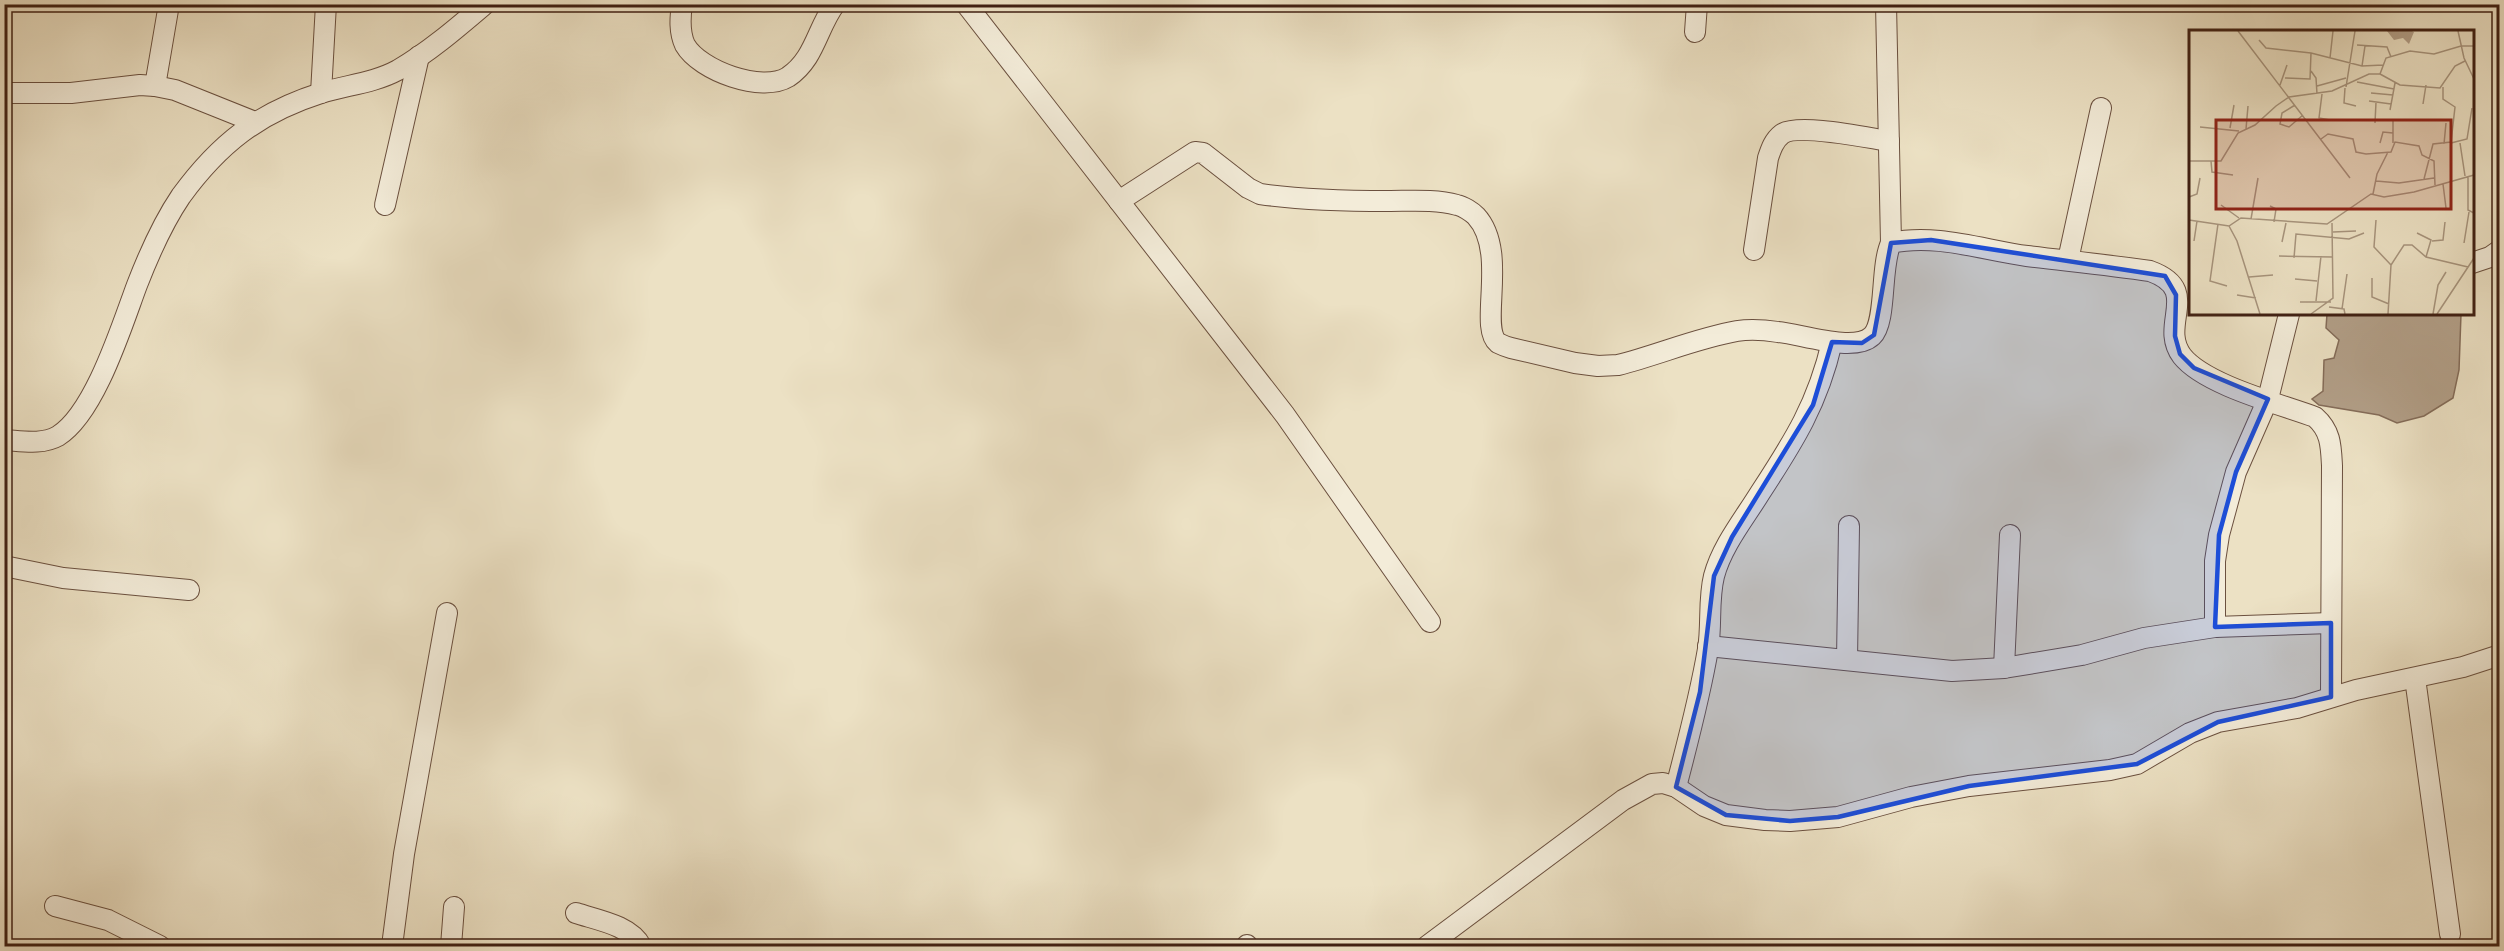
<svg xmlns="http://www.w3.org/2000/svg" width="2504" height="951" font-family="Vollkorn,serif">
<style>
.water{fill:#b29f88;stroke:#846c59;stroke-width:1.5}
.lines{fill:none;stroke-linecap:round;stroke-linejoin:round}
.minor-casing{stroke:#6b503f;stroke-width:22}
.minor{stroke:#f3ecd9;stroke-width:20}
.marked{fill:#1d4ed8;fill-opacity:0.2;stroke:#1d4ed8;stroke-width:4.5;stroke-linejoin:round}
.inset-road{fill:none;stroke:#a7947d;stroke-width:1.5}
.view{fill:#8f2418;fill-opacity:0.15;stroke:#8f2418;stroke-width:3}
.inset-edge{fill:none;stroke:#402013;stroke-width:3}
</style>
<rect width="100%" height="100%" fill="#ece1c4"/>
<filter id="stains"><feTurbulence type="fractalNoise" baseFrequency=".00333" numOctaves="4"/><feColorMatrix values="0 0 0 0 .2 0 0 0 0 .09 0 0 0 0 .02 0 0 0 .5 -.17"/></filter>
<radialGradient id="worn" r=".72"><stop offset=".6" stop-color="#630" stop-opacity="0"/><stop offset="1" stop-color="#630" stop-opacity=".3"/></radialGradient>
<path class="water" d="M2327,314H2461L2459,370L2453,398L2424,416L2397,423L2379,415L2319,405L2312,399L2323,391L2324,360L2334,358L2339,340L2326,328Z"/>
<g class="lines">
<defs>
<g id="minor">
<path d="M682,4C680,18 679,32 685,45C700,71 762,93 788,77C815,59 817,28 835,4"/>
<path d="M966,4L1285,415L1430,622"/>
<path d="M1886,4L1891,243"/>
<path d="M1695,32L1697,4"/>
<path d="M155,86L169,4"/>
<path d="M4,93H71L140,85L155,86L175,90L255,122"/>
<path d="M321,93L326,4"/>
<path d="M1119,201L1195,152L1203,153L1248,188L1260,194C1302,200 1346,201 1388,201C1411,201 1435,199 1457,205C1463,206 1472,212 1476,216C1509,252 1478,327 1498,343C1502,345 1507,347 1511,348L1575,363L1598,366L1618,365C1658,355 1697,338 1737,331C1750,329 1765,330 1778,332C1801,334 1854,353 1872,336C1887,322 1880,266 1891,243C1935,233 1983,250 2027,256C2068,261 2109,265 2150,271C2203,290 2158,324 2182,356C2205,385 2280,404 2315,417C2331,431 2331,446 2332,466L2331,697"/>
<path d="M385,205L419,56"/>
<path d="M1754,250L1768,158C1771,149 1774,140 1782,134C1798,123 1868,138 1889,141"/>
<path d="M2068,260L2101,108"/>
<path d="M2472,263L2490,257L2500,250"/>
<path d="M4,440C22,441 42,445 58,436C95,413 122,325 137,285C149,254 162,224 181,196C219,144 258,113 321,93C347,85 374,83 398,70C429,52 458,27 485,4"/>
<path d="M4,566L63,578L189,590"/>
<path d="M2215,627V561L2219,535L2236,472L2268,399L2289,314"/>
<path d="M1708,646L1952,671L2004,668L2082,655L2144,638L2215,627L2331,623"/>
<path d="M1847,660L1849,526"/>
<path d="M2004,668L2010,535"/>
<path d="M2415,678L2450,934"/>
<path d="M1676,787C1688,741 1700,696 1708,649C1712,625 1708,600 1714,576C1722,546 1744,519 1760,493C1794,441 1818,403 1832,342"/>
<path d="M55,906L108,920L160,946"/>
<path d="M576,913C597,920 630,925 641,946"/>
<path d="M1247,945V946"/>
<path d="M392,946L404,854L447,613"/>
<path d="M451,946L454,907"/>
<path d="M1427,946L1623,800L1652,784L1663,783L1676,787L1704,806L1726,815L1765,820L1790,821L1838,817L1911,797L1969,786L2110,770L2137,764L2190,733L2218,722L2297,708L2356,690L2463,667L2500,655"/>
</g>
</defs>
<use href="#minor" class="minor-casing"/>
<use href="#minor" class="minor"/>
</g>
<path class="marked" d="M1931,240L2165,276L2176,295L2175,336L2180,354L2194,368L2268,399L2236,472L2219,535L2215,627L2331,623V697L2218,722L2137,764L1969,786L1838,817L1790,821L1726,815L1676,787L1700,692L1714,576L1732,537L1813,405L1832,342L1862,343L1874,335L1891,243Z"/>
<g transform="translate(2189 30)">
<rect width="285" height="285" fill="#ece1c4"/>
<path d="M198,1H223L225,2L220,14L214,8L205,10Z" fill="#b29f88"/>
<path class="inset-road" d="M49,1L161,148M269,1L275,28L285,49M70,10L77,18L122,23L173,36L194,35M168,15L198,17L202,27M141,28L144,1M173,36L176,16M122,41L127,48L128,64M191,44L211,55L251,58L266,36L276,31M96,48L121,49L122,23M168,52L205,59M91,55L98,35M128,56L157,48M157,57L166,1M156,58L155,73L167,76M182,63L204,65M133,64L130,88L141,90M180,71L202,74M234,74L237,55M106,75L93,83L91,94L100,97L114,85M201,80L206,53M204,89V113M186,93L187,72M11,97L50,101M41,98L45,75M57,99L59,76M132,109L139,104L164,109L167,122L177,124L202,122L206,112L230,116L233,125L245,131L246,155M191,113L194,102L204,103M262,113L278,109L283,78M271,113L276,146M255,114L257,93M0,131H32L49,103L66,95L87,76L100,67L143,61L180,44H191L197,28L221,21L245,24L272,16H285M22,131L23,142L44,145M279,146V180L285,183M235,149L244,114L262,112L266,77L254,69V57M187,151L210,153L245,148M254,154L257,178M184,164L188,144L199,122M0,167L8,164L11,148M32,175L50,188M81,176L87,179L85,192M62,189L69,148M0,190L40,196L52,188L138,194L182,164L195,167L225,162L285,145M187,190L185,217L202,235M29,194L21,251L38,256M40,196L48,211L71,284M144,202L167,201M228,203L242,210L237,227M5,211L8,191M243,211L254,210L256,192M93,212L97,193M275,213L280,182M90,226L144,227M105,228L107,204L160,209L175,203M60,247L84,245M183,248V267L200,274M106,249L128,251M48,265L67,268M127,271L132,226M111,272H142M140,277L155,279L156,284M153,279L158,244M122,284L144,268L143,193M199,284L202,235L215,215H223L237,227L279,237M244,284L249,255L257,242M248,284L285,228"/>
<path class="view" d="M27,90H262V179H27Z"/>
<rect width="285" height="285" class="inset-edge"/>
</g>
<rect width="2504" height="951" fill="none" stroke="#ece1c4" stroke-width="24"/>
<rect x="6" y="6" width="2492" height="939" fill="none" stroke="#402013" stroke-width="3"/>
<rect x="12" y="12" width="2480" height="927" fill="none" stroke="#402013" stroke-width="1.5"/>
<rect width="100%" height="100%" filter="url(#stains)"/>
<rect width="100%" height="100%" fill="url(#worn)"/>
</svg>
